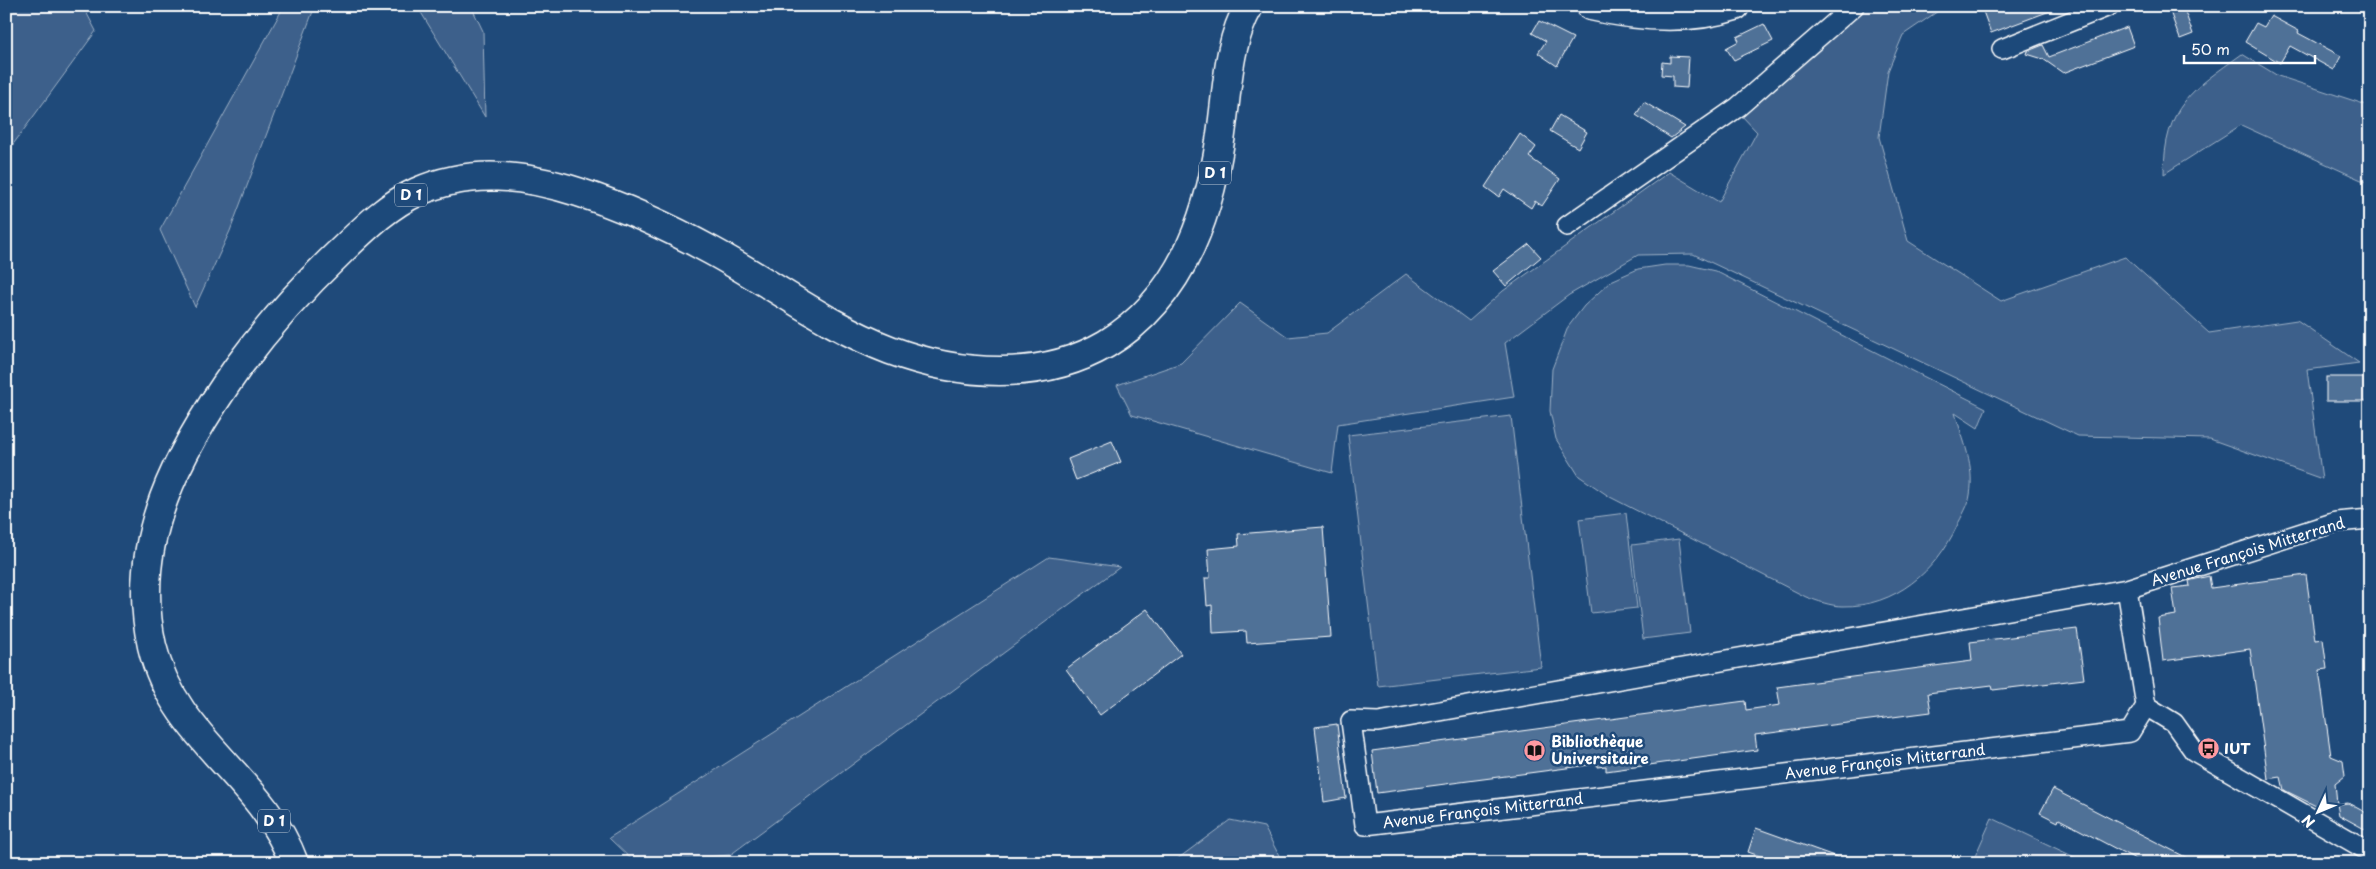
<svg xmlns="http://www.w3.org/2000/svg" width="2376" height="869" font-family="'Playpen Sans',sans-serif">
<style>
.green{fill:#3c618b;stroke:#9eb0c5}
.building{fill:#507197;stroke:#fff}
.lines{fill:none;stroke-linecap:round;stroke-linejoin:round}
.minor-casing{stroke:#fff;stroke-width:22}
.primary-casing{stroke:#fff;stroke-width:31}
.minor{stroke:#1f4a7a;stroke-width:19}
.primary{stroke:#1f4a7a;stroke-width:28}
.labels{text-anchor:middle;stroke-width:5;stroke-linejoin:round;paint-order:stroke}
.shield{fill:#1f4a7a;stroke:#bcc9d7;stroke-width:1}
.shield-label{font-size:14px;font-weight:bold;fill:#fff}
.street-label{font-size:15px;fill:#fff;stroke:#1f4a7a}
.poi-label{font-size:15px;font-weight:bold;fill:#fff;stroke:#1f4a7a;text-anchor:start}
</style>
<rect width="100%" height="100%" fill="#1f4a7a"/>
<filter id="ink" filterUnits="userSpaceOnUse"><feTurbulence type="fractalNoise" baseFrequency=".02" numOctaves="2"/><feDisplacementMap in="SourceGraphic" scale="10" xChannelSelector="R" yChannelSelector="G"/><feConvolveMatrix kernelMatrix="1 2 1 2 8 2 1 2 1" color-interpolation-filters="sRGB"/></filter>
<g filter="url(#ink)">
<g class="green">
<path d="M6,6H83L96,31L6,154Z"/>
<path d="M284,6H315L230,231L195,307L160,230Z"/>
<path d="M417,6H471L483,31L485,117Z"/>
<path d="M1863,6L1944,7L1903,35L1888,71L1879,137L1908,241L2001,301L2125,257L2209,333L2297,320L2359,363L2307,370L2322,479L2210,439L2078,436L1693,254L1638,255L1569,295L1505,343L1514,397L1338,424L1332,473L1132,415L1117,385L1181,363L1240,303L1288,337L1327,333L1406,274L1469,321L1503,291L1669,172L1719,202L1757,132L1741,115Z"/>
<path d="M2242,54L2278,76L2370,106V184L2241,125L2164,174C2164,106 2192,90 2242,54Z"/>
<path d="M1665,265H1689L1715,271L1986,408L1978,428L1955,413C1963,440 1975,466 1970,495C1969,505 1961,517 1957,526C1936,571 1895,607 1843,606C1830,606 1818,601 1806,597L1610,497L1579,476L1556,439L1550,411L1552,369L1568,327L1584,306L1611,281L1638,269Z"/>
<path d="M1511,416L1541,667L1378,686L1348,435Z"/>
<path d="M1626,513L1637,608L1591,613L1579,519Z"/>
<path d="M1679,539L1690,633L1643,639L1632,545Z"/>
<path d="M1049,557L1120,567L730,855L635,863L609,838Z"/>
<path d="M1992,818L2087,863H1972Z"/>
<path d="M1230,820L1264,827L1283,863H1172Z"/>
</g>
<g class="building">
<path d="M1981,6H2058V8L1991,33Z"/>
<path d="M2168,6H2183L2193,34L2180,39Z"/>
<path d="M2271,16L2299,31L2298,33L2341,56L2334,70L2290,46L2280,63L2245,42L2256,23L2264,27Z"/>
<path d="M1539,21L1573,38L1557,66L1538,53L1546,41L1532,33Z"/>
<path d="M1764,24L1773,41L1734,60L1726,48L1739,41L1737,37Z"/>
<path d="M2127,27L2134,46L2063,73L2043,59L2027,54L2028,51L2043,45L2049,57Z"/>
<path d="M1670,56L1689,57L1687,88L1673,87V76L1661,75L1662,62L1670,63Z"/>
<path d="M1644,102L1685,127L1671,138L1636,115Z"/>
<path d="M1559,115L1587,132L1578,148L1550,131Z"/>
<path d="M1520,134L1536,147L1529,157L1560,179L1542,206L1535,201L1531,208L1504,189L1499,197L1485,187Z"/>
<path d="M1529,244L1541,257L1506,286L1493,271Z"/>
<rect x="2326" y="377" width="41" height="24"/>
<path d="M1112,441L1121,462L1076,480L1068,459Z"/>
<path d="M1323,527L1331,637L1247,643L1246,631L1213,633L1212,605L1207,606L1205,578H1210L1208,549L1239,546L1238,534Z"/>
<path d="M2306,575L2315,640L2323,639L2327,669L2319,670L2331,756L2343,761L2345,776L2335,784L2337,804L2318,807L2284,790L2281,777L2268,779L2250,649L2163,661L2158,618L2176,615L2172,588L2190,586L2189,581L2192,580L2209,576L2211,588Z"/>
<path d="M1147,609L1181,654L1100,715L1066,669Z"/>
<path d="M2077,629L2084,679L1993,690L1992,685L1928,693L1931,712L1755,735L1757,750L1606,771V766L1597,767V764L1377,793L1372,751L1745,701L1746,710L1780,705L1777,687L1972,661L1970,642Z"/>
<path d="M1337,724L1346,798L1324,802L1315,727Z"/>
<path d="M2053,789L2197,863H2143L2059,819L2058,822L2040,813Z"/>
<path d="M2348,803L2370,815V832L2339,815L2337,804Z"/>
<path d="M1756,828L1848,861V863H1780L1748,852Z"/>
</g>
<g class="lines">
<defs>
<g id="minor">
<path d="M2002,49L2109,6"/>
<path d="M1567,226L1738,107L1854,6"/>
<path d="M2127,589L2146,706L2130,732L1365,825L1351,721L1378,722L2127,589L2336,522L2370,519"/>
<path d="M2146,706L2174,723L2194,751L2370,852"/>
</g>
<g id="primary">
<path d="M1591,6C1638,17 1689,21 1735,6"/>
<path d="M294,863C262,776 174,740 152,646C128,541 179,450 238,367C269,325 303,287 341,251C364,229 388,205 417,192C471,168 524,175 578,192C624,207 670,228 712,251C771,283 827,326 890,350C959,376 1041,382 1106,344C1186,296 1213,205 1223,119C1228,80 1229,41 1249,6"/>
</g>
</defs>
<use href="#minor" class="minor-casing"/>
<use href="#primary" class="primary-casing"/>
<use href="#minor" class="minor"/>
<use href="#primary" class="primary"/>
</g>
</g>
<defs>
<symbol id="bus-disc" viewBox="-11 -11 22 22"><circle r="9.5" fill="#ff9aa2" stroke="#1f4a7a"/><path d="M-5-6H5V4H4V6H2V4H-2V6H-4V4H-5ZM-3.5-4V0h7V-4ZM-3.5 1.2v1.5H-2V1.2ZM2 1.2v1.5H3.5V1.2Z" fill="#111"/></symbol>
<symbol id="library-disc" viewBox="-11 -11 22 22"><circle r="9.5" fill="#ff9aa2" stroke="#1f4a7a"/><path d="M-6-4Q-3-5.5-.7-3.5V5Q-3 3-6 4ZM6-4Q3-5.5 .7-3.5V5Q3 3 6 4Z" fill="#111"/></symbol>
</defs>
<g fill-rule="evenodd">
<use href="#bus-disc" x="2196" y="736" width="25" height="25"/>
<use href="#library-disc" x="1522" y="738" width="25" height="25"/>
</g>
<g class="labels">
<g class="shield">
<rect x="1199" y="161.5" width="32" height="23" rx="4"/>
<rect x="395" y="183.5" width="32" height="23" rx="4"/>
<rect x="258" y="809.5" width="32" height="23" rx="4"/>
</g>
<g class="shield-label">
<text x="1215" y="178">D 1</text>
<text x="411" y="200">D 1</text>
<text x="274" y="826">D 1</text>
</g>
<g class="street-label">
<text transform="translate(2248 552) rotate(-17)" y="5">Avenue François Mitterrand</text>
<text transform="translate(1885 762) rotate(-7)" y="5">Avenue François Mitterrand</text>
<text transform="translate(1483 811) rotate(-7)" y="5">Avenue François Mitterrand</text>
</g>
<g class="poi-label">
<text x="1551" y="747">Bibliothèque<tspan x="1551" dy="17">Universitaire</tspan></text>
<text x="2224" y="754">IUT</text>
</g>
</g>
<rect width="2376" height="869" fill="none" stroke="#1f4a7a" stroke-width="25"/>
<rect x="12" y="12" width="2351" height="844" fill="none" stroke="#fff" stroke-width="2" filter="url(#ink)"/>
<g transform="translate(2318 812) rotate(226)" stroke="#1f4a7a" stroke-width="4" paint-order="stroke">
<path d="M0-4L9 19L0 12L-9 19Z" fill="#ffffff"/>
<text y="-8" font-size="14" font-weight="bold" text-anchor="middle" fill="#ffffff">N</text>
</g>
<path d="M2184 55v8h131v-8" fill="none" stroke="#ffffff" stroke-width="2.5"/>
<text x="2191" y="55" font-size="15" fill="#ffffff" stroke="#1f4a7a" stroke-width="4" paint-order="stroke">50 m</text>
</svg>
